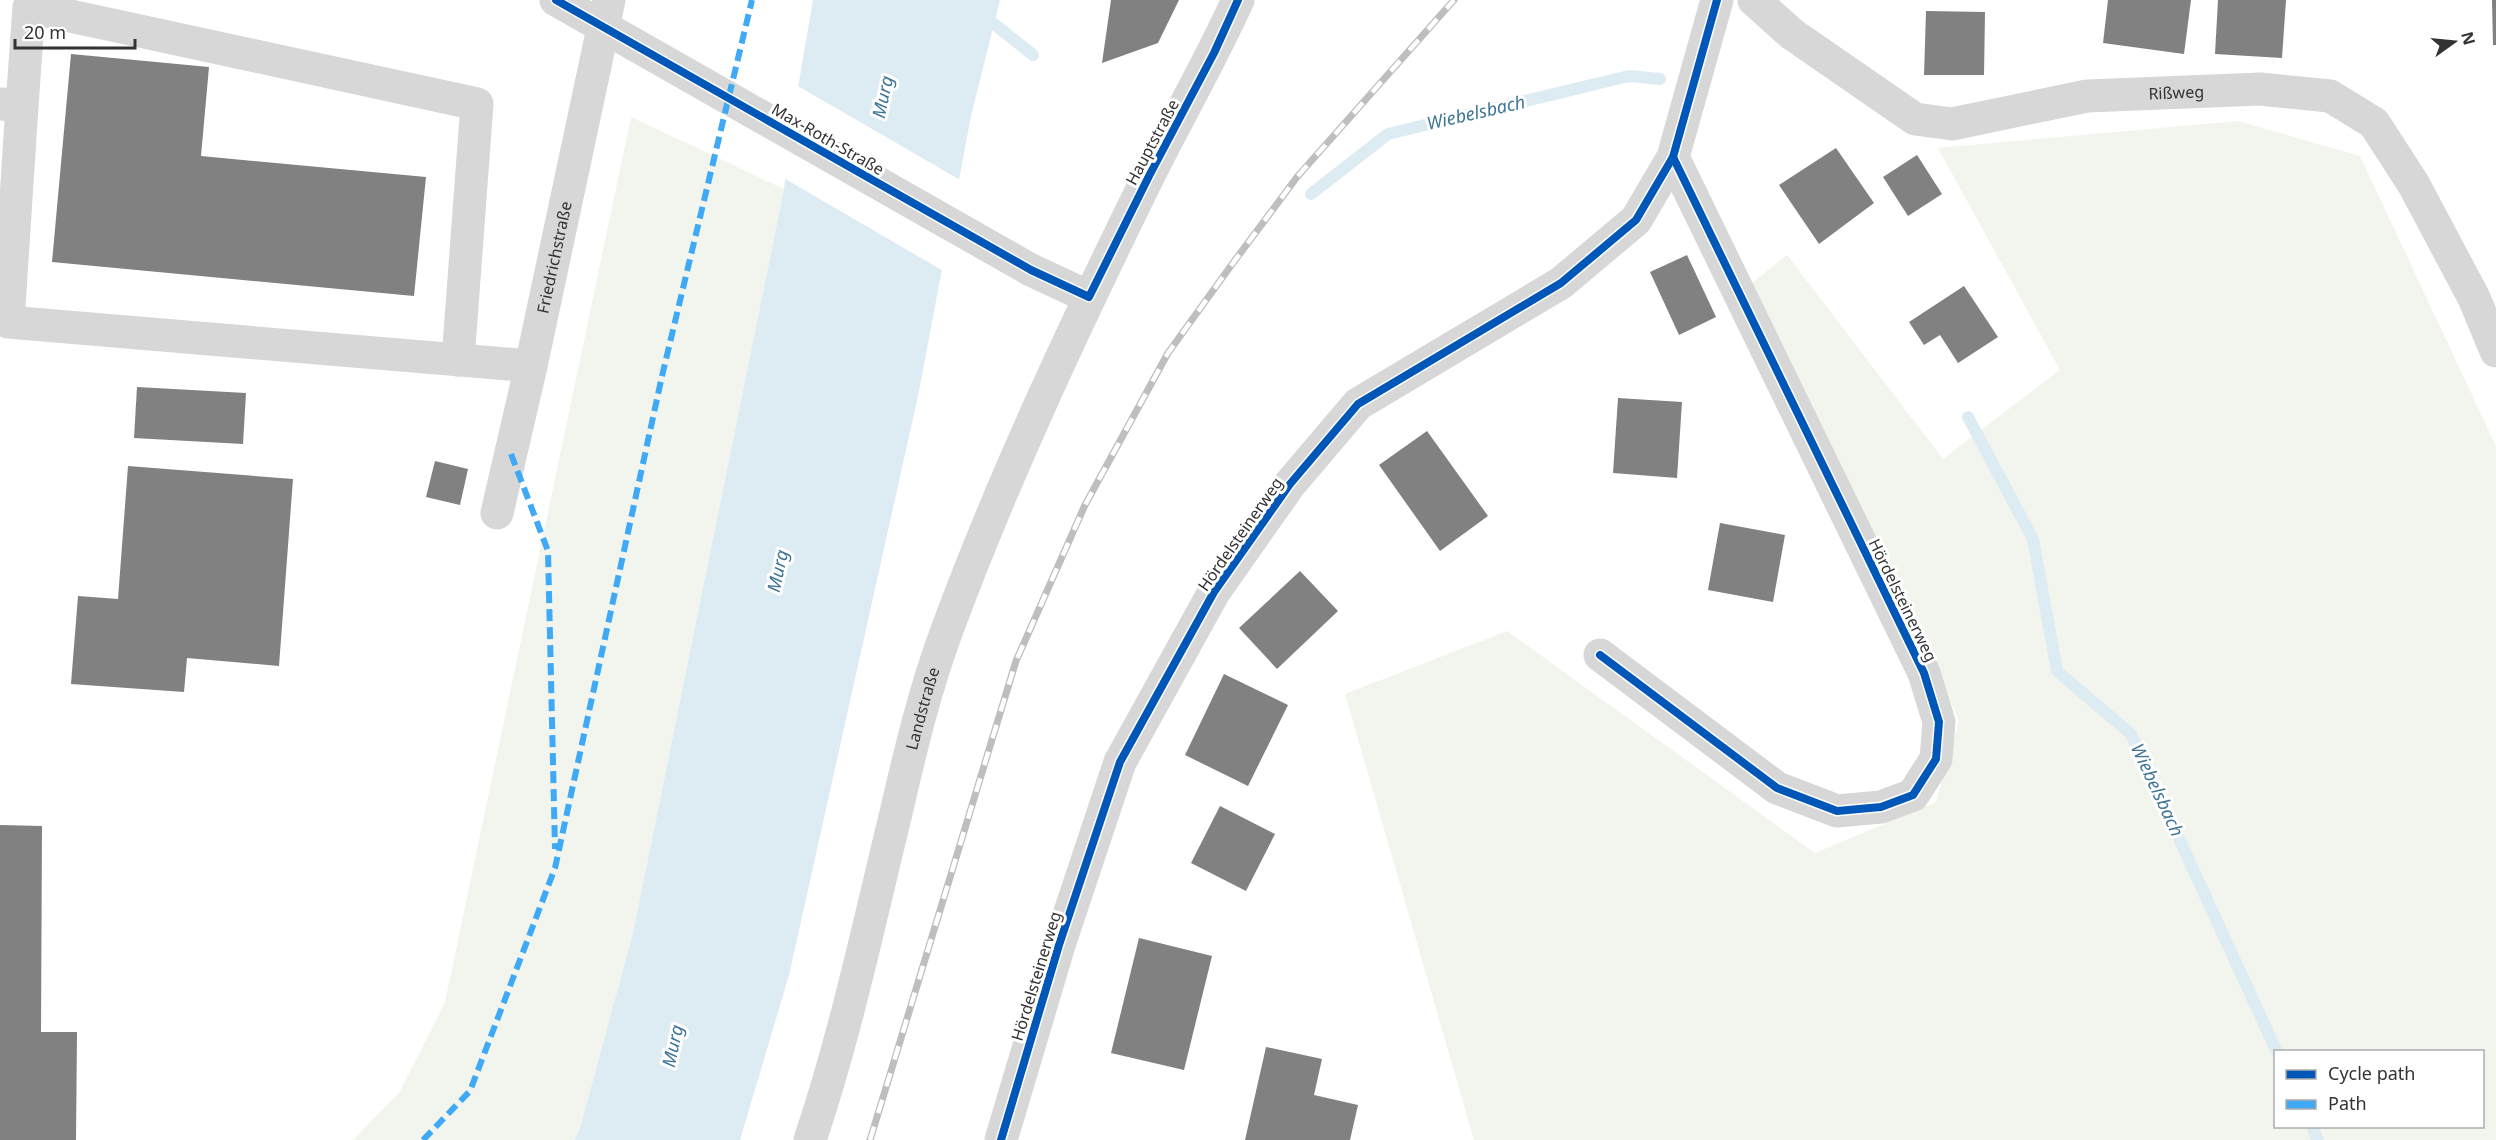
<svg xmlns="http://www.w3.org/2000/svg" width="2496" height="1140" font-family="'Noto Sans',sans-serif">
<style>
.green{fill:#f1f5ed;fill-rule:evenodd}
.water{fill:#ddebf3}
.pier{fill:#fff}
.lines{fill:none;stroke-linecap:round;stroke-linejoin:round}
.stream{stroke:#ddebf3;stroke-width:12}
.building{fill:#818181}
.minor{stroke:#d7d7d7;stroke-width:33}
.rail-casing{stroke:#bebebe;stroke-width:7}
.rail{stroke:#fff;stroke-width:4.5;stroke-dasharray:14;stroke-linecap:butt}
.minor-bridge{stroke:#d7d7d7;stroke-width:33}
.quiet{stroke:#3fa9f5;stroke-width:6;stroke-dasharray:12 6;stroke-linecap:butt}
.cycleway-casing{stroke:#fff;stroke-width:11}
.cycleway{stroke:#0057b8;stroke-width:8}
.labels{text-anchor:middle;stroke-width:6;stroke-linejoin:round;paint-order:stroke}
.street-label{font-size:16px;fill:#333;stroke:#fff}
.water-label{font-size:18px;font-style:italic;fill:#3f7597;stroke:#fff}
</style>
<rect width="100%" height="100%" fill="#fff"/>
<g class="green">
<path d="M631,117L784,189L633,933L580,1128L574,1140H353L399,1093L445,1002Z"/>
<path d="M2238,121L2360,156L2496,446V1140H1474L1345,694L1507,631L1815,853L1936,802L1959,721L1752,283L1787,255L1943,459L2060,370L1938,148ZM2276,1052H2482V1126H2276Z"/>
</g>
<path class="water" d="M813,0H1000L971,116L918,396L789,975L740,1140H574L580,1128L633,933L784,189L790,134Z"/>
<path class="pier" d="M796,85L962,181L945,272L782,177Z"/>
<g class="lines">
<g class="stream">
<path d="M964,0L1033,55"/>
<path d="M1311,194L1388,134L1629,76L1660,79"/>
<path d="M1968,417L2033,539L2057,671L2131,734L2277,1052"/>
<path d="M2312,1126L2318,1140"/>
</g>
</g>
<g class="building">
<path d="M1111,0H1179L1158,43L1102,63Z"/>
<path d="M2108,0H2191L2184,54L2103,43Z"/>
<path d="M2218,0H2286L2282,58L2215,54Z"/>
<path d="M2492,0H2496V45H2493Z"/>
<path d="M1926,11L1985,12L1984,75H1924Z"/>
<path d="M71,54L209,67L201,156L426,177L414,296L52,262Z"/>
<path d="M1836,148L1874,203L1819,244L1779,185Z"/>
<path d="M1917,155L1942,194L1908,216L1883,177Z"/>
<path d="M1687,255L1716,317L1679,335L1650,272Z"/>
<path d="M1964,286L1998,337L1958,363L1940,335L1924,345L1909,322Z"/>
<path d="M137,387L246,393L243,444L134,438Z"/>
<path d="M1618,398L1682,402L1677,478L1613,473Z"/>
<path d="M1427,431L1488,516L1440,551L1379,465Z"/>
<path d="M435,461L468,469L460,505L426,497Z"/>
<path d="M128,466L293,479L279,666L187,658L184,692L71,684L78,596L118,599Z"/>
<path d="M1720,523L1785,535L1773,602L1708,590Z"/>
<path d="M1300,571L1338,611L1277,669L1239,628Z"/>
<path d="M1224,674L1288,705L1248,786L1185,755Z"/>
<path d="M1220,806L1275,834L1246,891L1191,863Z"/>
<path d="M0,825L42,826L41,1032H77L76,1140H0Z"/>
<path d="M1139,938L1212,956L1184,1070L1111,1053Z"/>
<path d="M1266,1047L1322,1059L1314,1095L1358,1105L1350,1140H1245Z"/>
</g>
<g class="lines">
<g class="minor">
<path id="s1" d="M1754,0L1792,34L1915,119L1952,124L2087,96L2260,89L2330,96L2374,123L2414,185L2474,298L2496,351"/>
<path d="M1,104L22,106L8,322L531,366"/>
<path d="M22,106L29,7L477,104L458,360"/>
<path d="M1031,270L1089,297"/>
<path id="s2" d="M497,513L531,366L609,0"/>
<path d="M1600,655L1777,788L1837,811L1881,807L1913,795L1936,759L1939,722L1924,673L1673,157"/>
<path id="s3" d="M810,1140C846,1033 869,923 896,813C910,752 925,689 947,630C1004,476 1074,328 1146,181C1176,120 1210,62 1238,0"/>
<path d="M1001,1140L1059,945L1120,762L1214,592L1290,484L1358,404L1561,283L1636,220L1673,157L1717,0"/>
</g>
<defs>
<path id="rail" d="M870,1140L1016,661L1085,505L1168,353L1230,267L1297,177L1454,0"/>
</defs>
<use href="#rail" class="rail-casing"/>
<use href="#rail" class="rail"/>
<path class="minor-bridge" d="M556,0L1031,270"/>
<g class="quiet">
<path d="M511,454L548,551L555,849"/>
<path d="M423,1140L470,1091L555,868L662,376L752,0"/>
</g>
<defs>
<g id="cycleway">
<path d="M556,0L1031,270L1089,297L1149,176L1214,53L1238,0"/>
<path d="M1600,655L1777,788L1837,811L1881,807L1913,795L1936,759L1939,722L1924,673L1673,157"/>
<path d="M1001,1140L1059,945L1120,762L1214,592L1290,484L1358,404L1561,283L1636,220L1673,157L1717,0"/>
</g>
</defs>
<use href="#cycleway" class="cycleway-casing"/>
<use href="#cycleway" class="cycleway"/>
</g>
<g class="labels">
<g class="street-label">
<text dy="6" stroke="none"><textPath href="#s1" startOffset="465">Rißweg</textPath></text>
<text transform="translate(828 139) rotate(30)" y="6">Max-Roth-Straße</text>
<text transform="translate(1152 142) rotate(-62)" y="6">Hauptstraße</text>
<text dy="6" stroke="none"><textPath href="#s2" startOffset="262">Friedrichstraße</textPath></text>
<text transform="translate(1240 534) rotate(-55)" y="6">Hördelsteinerweg</text>
<text transform="translate(1903 600) rotate(64)" y="6">Hördelsteinerweg</text>
<text dy="6" stroke="none"><textPath href="#s3" startOffset="446">Landstraße</textPath></text>
<text transform="translate(1036 976) rotate(-73)" y="6">Hördelsteinerweg</text>
</g>
<g class="water-label">
<text transform="translate(883 97) rotate(-78)" y="6">Murg</text>
<text transform="translate(1476 113) rotate(-13)" y="6">Wiebelsbach</text>
<text transform="translate(778 571) rotate(-78)" y="6">Murg</text>
<text transform="translate(2157 790) rotate(65)" y="6">Wiebelsbach</text>
<text transform="translate(673 1046) rotate(-78)" y="6">Murg</text>
</g>
</g>
<rect x="2274" y="1050" width="210" height="78" fill="#ffffff" stroke="#adadad" stroke-width="1.5"/>
<rect x="2286" y="1070" width="30" height="9" fill="#0057b8" stroke="#adadad" stroke-width="1.5"/>
<text x="2328" y="1080" font-size="18" fill="#333333">Cycle path</text>
<rect x="2286" y="1100" width="30" height="9" fill="#3fa9f5" stroke="#adadad" stroke-width="1.5"/>
<text x="2328" y="1110" font-size="18" fill="#333333">Path</text>
<g transform="translate(2454 42) rotate(75)" stroke="#ffffff" stroke-width="4.5" paint-order="stroke">
<path d="M0-4.5L10 22L0 15L-10 22Z" fill="#333333"/>
<text y="-9" font-size="16" font-weight="bold" text-anchor="middle" fill="#333333">N</text>
</g>
<path d="M15 39v9h120v-9" fill="none" stroke="#333333" stroke-width="3"/>
<text x="24" y="39" font-size="18" fill="#333333" stroke="#ffffff" stroke-width="4.5" paint-order="stroke">20 m</text>
</svg>
